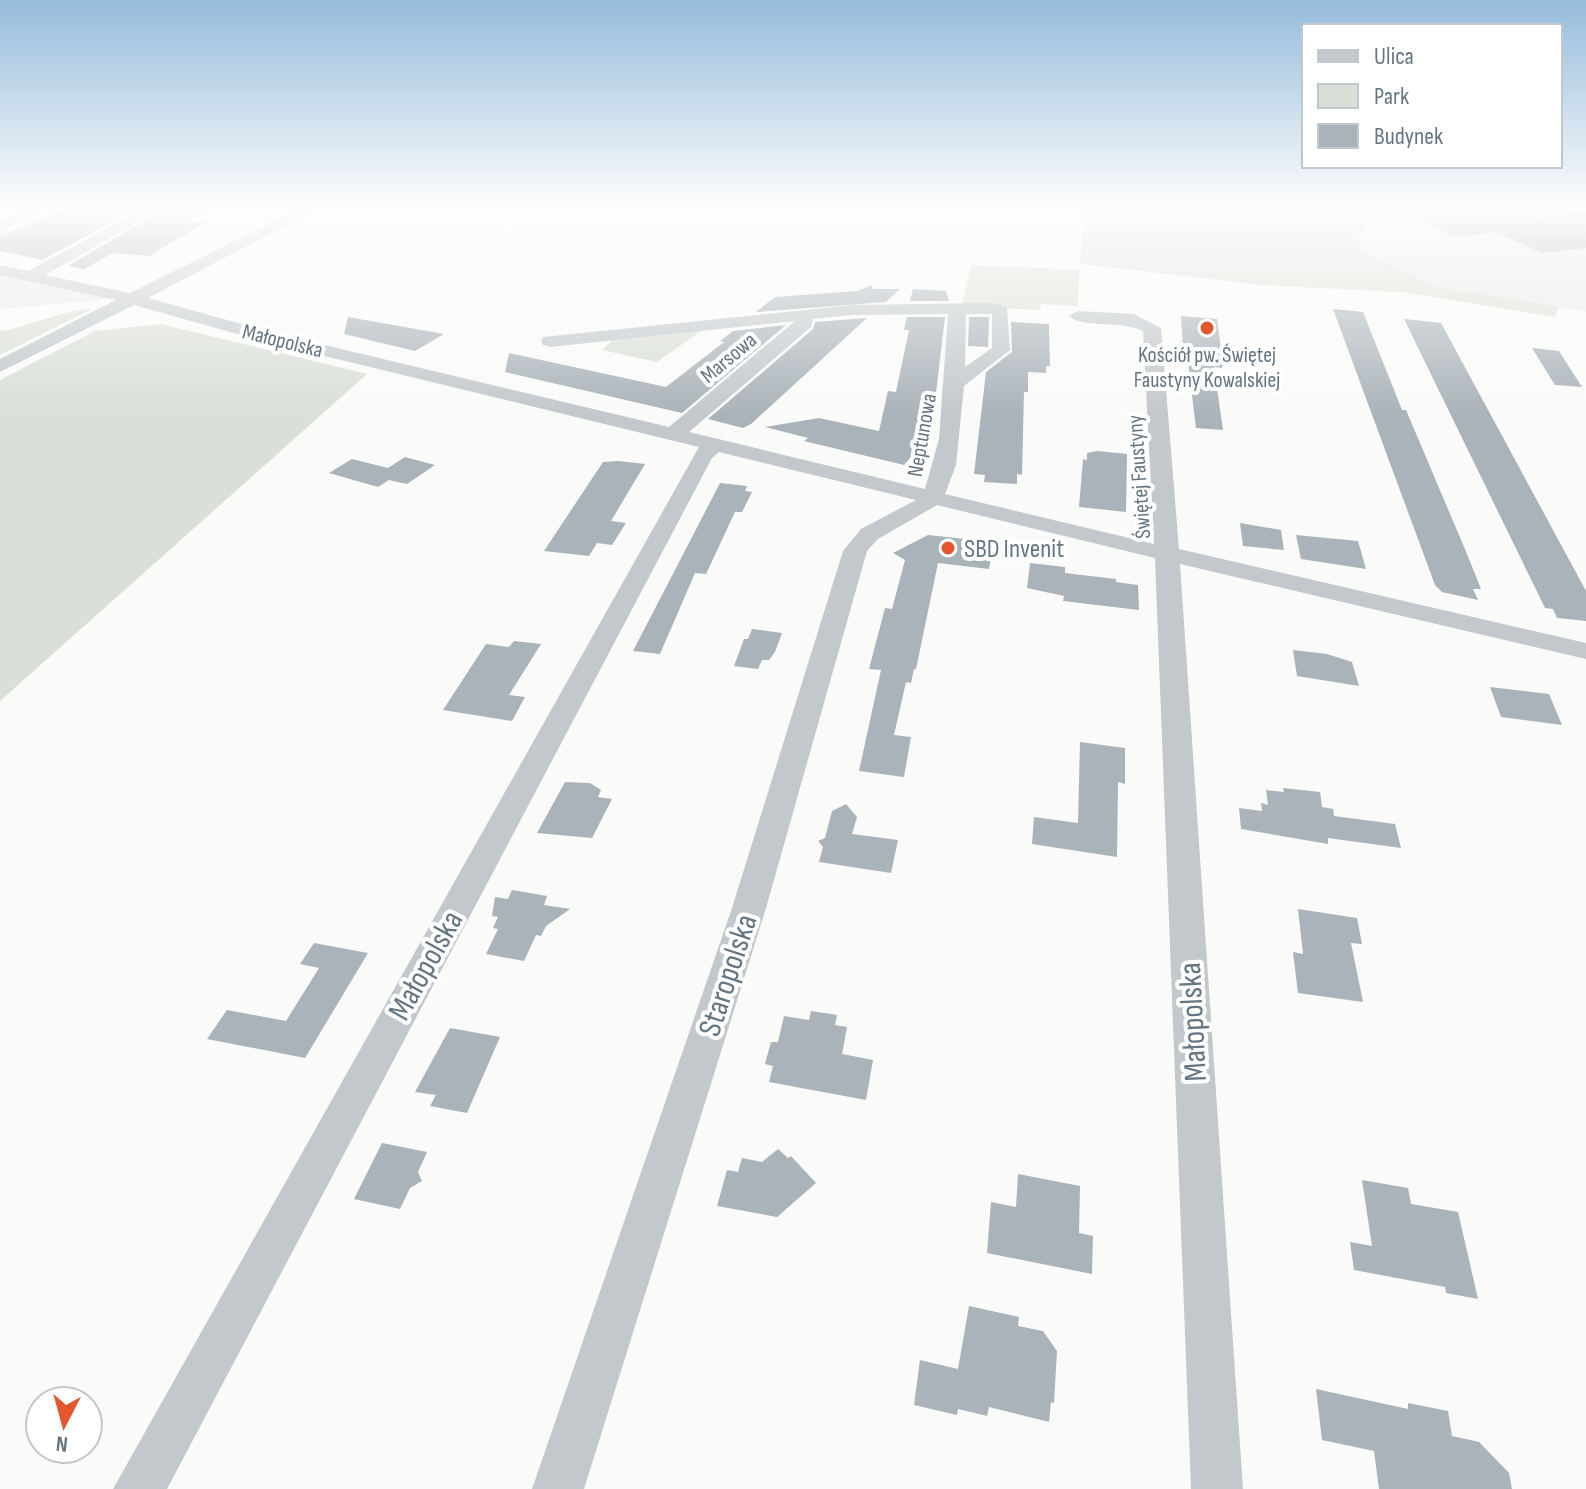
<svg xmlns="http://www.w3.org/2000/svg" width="1586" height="1489" font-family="'Sofia Sans Condensed',sans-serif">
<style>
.built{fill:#e8e9e9}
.green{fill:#dadfd7}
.building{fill:#aab3b9}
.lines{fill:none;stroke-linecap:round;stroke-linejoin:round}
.minor{fill:#c3c8cc;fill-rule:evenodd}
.poi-dot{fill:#e4572e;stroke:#fff;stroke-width:3}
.labels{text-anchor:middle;stroke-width:8;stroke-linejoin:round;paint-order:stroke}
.far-street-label{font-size:22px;fill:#657683;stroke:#fff}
.far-poi-label{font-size:22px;fill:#657683;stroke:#fff}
.poi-label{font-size:26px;fill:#657683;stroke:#fff;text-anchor:start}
.near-street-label{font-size:32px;fill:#657683;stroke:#fff}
</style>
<rect width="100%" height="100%" fill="#fafaf8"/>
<g class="built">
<path d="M1370,207H1586V312L1434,286L1362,250L1358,240Z"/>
<path d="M0,275L109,297L110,299L0,309Z"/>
</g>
<g class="green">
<path d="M1084,207H1369L1358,240L1362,250L1434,286L1559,307L1555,317L1401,292L1262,285L1080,264Z"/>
<path d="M971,265L1079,270L1078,306L1041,304L1040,310L962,306Z"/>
<path d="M92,309L0,355V331C32,326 59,311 92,309Z"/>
<path d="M161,324L367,374L0,701V380L95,331Z"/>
<path d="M701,331L657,362L602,350L613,340Z"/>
</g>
<g class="building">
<path d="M74,207H141L42,260L0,251V236L36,222L31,221Z"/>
<path d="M168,207H209L190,221L206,222L149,256L113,253L84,269L68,266Z"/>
<path d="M1394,207H1537V217L1586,211V248L1542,253L1496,232L1454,237Z"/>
<path d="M872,285L873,289H900L886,302L756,312L775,297L857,291Z"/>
<path d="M913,289L946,291L949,301H910Z"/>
<path d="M1333,309L1363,312L1402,410H1406L1467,554L1481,589H1473L1478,600L1442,592L1435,585Z"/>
<path d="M1181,316L1217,319L1223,364L1222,368L1214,367L1223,430L1196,428L1188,362H1184Z"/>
<path d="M348,317L444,334L415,351L344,334Z"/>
<path d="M907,317H945L931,435L904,465L804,441L808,438L765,427L819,418L879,431L888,391L896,392L909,330H904Z"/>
<path d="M969,317H989L988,347L968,346Z"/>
<path d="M867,318L751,424L743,428L708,419L813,329L815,322Z"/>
<path d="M1404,319L1441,323L1586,591V621L1557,618L1553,609L1545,608Z"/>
<path d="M1011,322L1049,324V331L1050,366H1046V373L1028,372V392H1024L1022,475L1017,474V484L984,482L985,475L974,474L986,372L1012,352Z"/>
<path d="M786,325L682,413L505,372L509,353L666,387L724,342L720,341L733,331Z"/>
<path d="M1532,348L1559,351L1582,387L1555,385Z"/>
<path d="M1097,451L1127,454L1126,512L1079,507L1083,459L1087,460V453Z"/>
<path d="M405,457L435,465L407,484L389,480L378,487L329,473L352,459L388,468Z"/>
<path d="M618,461L645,464L611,521L626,523L612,545L597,543L589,556L544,551L603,462Z"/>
<path d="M720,483L747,486L745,491L752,492L742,512H735L706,574L695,573L660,654L633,651Z"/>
<path d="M1240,523L1281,530L1284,550L1243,546Z"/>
<path d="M928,535L993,542L989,569L938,563L916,669H914L911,683L906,682L894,735L911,737L904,777L859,771L881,670L869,669L885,608L892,609L905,560L893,553Z"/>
<path d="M1296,535L1358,541L1366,569L1301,559Z"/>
<path d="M1030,563L1065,567V573L1116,579V582L1138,585L1139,610L1063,601L1064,596L1027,588Z"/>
<path d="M752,629L782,633L775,652L769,660H762L758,669L734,666L744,639H748Z"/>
<path d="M514,641L541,644L509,695L525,697L512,721L443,710L486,644L509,647Z"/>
<path d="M1293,650L1327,654L1352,662L1359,686L1297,676Z"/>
<path d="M1490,687L1549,694L1562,725L1501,717Z"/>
<path d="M1080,742L1125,748V784L1118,782L1117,857L1032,844L1034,817L1078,823Z"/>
<path d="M565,782L590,783L601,790L598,797L612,799L592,838L537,833Z"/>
<path d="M1283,788L1320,792L1322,807L1333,809L1334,816L1395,824L1401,848L1328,838V844L1241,829L1239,808L1262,811L1261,803L1268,805L1266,790L1284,792Z"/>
<path d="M846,804L857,817L852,834L898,840L891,873L819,862L823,847L818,841L825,838L832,811Z"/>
<path d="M512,890L547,896L544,905L570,909L546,926L541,936L536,935L524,961L486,954L498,929L493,928L498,917L492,916L495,897L508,899Z"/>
<path d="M1298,909L1357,918L1362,944L1351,943L1363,1002L1298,993L1293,952L1303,954Z"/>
<path d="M314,943L368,953L305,1058L207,1039L227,1010L286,1021L319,968L300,964Z"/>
<path d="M811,1011L837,1015L835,1025L847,1027L842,1054L873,1060L866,1100L769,1082L773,1066L765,1064L771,1042H778L784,1016L809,1020Z"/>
<path d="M450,1028L500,1037L467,1113L430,1106L436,1095L415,1092Z"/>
<path d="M382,1143L427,1152L418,1172L422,1181L410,1188L400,1209L354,1199Z"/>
<path d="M778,1149L788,1158L791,1156L816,1183L777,1217L717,1206L727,1170L738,1172L742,1158L762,1162Z"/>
<path d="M1018,1174L1080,1186L1079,1233L1093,1236L1092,1274L987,1253L991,1202L1016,1207Z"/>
<path d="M1362,1180L1408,1188L1411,1204L1458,1212L1478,1299L1446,1293L1445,1287L1354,1270L1350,1242L1372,1246Z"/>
<path d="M969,1306L1019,1317L1018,1326L1043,1331L1057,1351L1054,1403L1051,1402L1049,1422L989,1407L987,1416L958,1409L957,1415L914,1405L920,1360L958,1369Z"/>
<path d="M1316,1389L1408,1409V1403L1448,1411L1452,1436L1479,1442L1509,1473L1512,1489H1379L1374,1451L1322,1440Z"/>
</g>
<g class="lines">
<g class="minor">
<path d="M29,207H47L0,233V222Z"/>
<path d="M147,207H165L45,275L130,293L303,207H321L148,298L270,332L669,427L795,321L550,347L543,345L541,341L543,337L853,305L989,303L1007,307L1010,350L964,386L956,465L945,494L1154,544L1143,331C1122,320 1084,329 1069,316L1078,311L1134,314L1161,328L1179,549L1586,643V659L1180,564L1243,1489H1191L1155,558L937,505L878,539L867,551L766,908L584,1489H532L732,908L843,551L861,529L916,500L719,452L712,458L167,1489H113L699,447L259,340L134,305L0,372V359L116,300L0,275V265L28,271ZM948,314L939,439L925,489L689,432L811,327L813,319L853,315ZM966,314H992V348L965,367Z"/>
</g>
</g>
<linearGradient id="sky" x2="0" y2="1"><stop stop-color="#96bcdc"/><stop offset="0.5" stop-color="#fdfdfc"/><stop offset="1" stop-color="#fdfdfc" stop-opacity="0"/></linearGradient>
<rect width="1586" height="415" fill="url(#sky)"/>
<g class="poi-dot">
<circle cx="1207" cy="328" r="8"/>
<circle cx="948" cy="548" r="8"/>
</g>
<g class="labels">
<g class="far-street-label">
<text transform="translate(283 340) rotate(14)" y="8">Małopolska</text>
<text transform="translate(728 357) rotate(-40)" y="8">Marsowa</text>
<text transform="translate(921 435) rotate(-80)" y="8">Neptunowa</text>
<text transform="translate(1138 477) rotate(-94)" y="8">Świętej Faustyny</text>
</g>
<g class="far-poi-label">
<text x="1207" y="362">Kościół pw. Świętej<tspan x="1207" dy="25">Faustyny Kowalskiej</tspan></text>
</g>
<g class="poi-label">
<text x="964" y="557">SBD Invenit</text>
</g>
<g class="near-street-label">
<text transform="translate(425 965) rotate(-61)" y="11">Małopolska</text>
<text transform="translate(727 975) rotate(-72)" y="11">Staropolska</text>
<text transform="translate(1192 1022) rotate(-93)" y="11">Małopolska</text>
</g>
</g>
<rect x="1302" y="24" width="260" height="144" fill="#ffffff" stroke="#c1c8cd" stroke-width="2"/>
<rect x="1318" y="50" width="40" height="12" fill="#c3c8cc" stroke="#c1c8cd" stroke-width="2"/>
<text x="1374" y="64" font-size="24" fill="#657683">Ulica</text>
<rect x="1318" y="84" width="40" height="24" fill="#dadfd7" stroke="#c1c8cd" stroke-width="2"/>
<text x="1374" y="104" font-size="24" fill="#657683">Park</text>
<rect x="1318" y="124" width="40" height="24" fill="#aab3b9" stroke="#c1c8cd" stroke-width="2"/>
<text x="1374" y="144" font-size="24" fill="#657683">Budynek</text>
<g transform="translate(64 1425) rotate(186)"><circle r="38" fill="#ffffff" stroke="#c1c8cd" stroke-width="2"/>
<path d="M0-6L14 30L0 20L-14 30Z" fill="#e4572e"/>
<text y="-12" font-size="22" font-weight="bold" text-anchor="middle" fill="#657683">N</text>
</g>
</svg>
